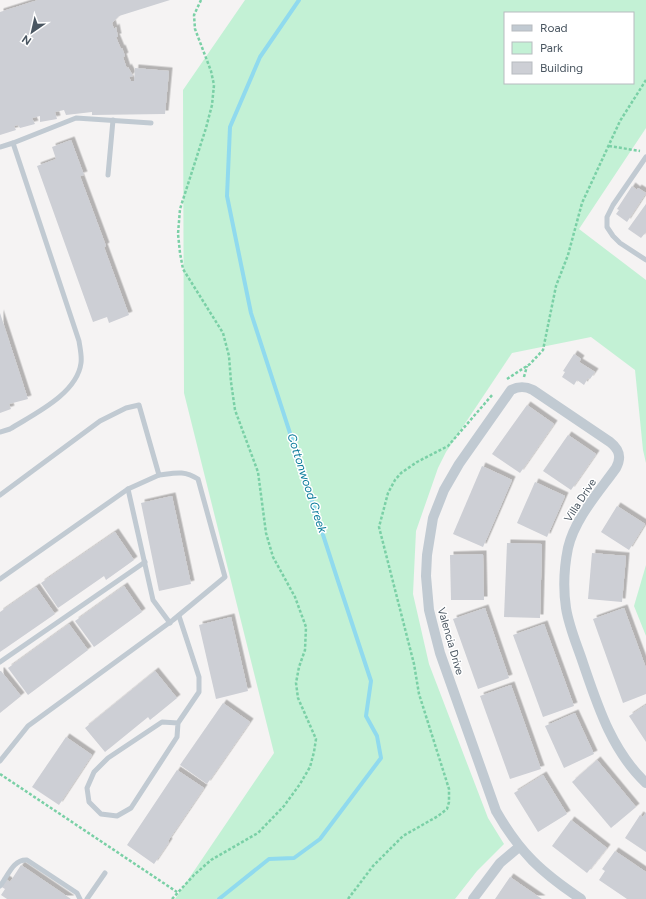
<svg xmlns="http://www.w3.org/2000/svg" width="646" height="899" font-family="Figtree,sans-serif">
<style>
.green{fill:#c3f1d5;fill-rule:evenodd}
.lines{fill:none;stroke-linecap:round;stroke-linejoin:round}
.stream{stroke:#90daee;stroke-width:4}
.building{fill:#cdcfd5;filter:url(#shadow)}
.path{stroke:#7ad0a6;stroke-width:2.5;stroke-dasharray:3 2;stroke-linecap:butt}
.lane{stroke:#c1cad2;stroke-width:5}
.street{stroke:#c1cad2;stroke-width:10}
.labels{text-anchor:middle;stroke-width:3;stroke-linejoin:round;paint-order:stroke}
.street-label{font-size:11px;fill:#4a5661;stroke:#fff}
.water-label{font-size:12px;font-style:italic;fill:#0c7c9b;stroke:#fff}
</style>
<defs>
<filter id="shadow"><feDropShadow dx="3.5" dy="-3.5" stdDeviation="0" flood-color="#0004"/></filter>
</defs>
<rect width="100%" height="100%" fill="#f5f3f3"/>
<g class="green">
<path d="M245,0H646V128L579,229L646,280V463L643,450L635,370L591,337L512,353L446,452L438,468L416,531L413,594L429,664L488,818L504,844L477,871L455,899H175L274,753L184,393L183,90ZM505,13H633V83H505Z"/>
<path d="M646,565V636L634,606Z"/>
</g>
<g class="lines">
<path class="stream" d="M219,899L269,859L294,858L320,839L381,758L377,736L366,716L371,681L338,581L251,313L227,196L230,127L260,57L299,0"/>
</g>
<g class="building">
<path d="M38,0H170L119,16L112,23L114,29L116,27L118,37H116L121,49L122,48L125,56L123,57L127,69L128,67L133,76L129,77L131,81H134L135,68L169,71L165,114L92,115V112L66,115L64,110L55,112L57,119L40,122V116L32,118L35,124L20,128L18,125L14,126L16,130L0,135V12Z"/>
<path d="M71,140L84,175L80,176L106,246L104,247L129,315L109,323L107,317L93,322L37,166L56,159L52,147Z"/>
<path d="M632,186L637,190L638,188L646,193L627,222L616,214L619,210L617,209Z"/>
<path d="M646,204V232L641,238L628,229Z"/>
<path d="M0,313L28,399L9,404L11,409L0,413Z"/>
<path d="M574,354L581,359L579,362L595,372L590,379L588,378L584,385L577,380L574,385L562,377L565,372L563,371Z"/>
<path d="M527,405L554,424L520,473L492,454Z"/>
<path d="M568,435L596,454L571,490L543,471Z"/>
<path d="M482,466L512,480L483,547L453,534Z"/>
<path d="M535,482L565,496L547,537L517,523Z"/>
<path d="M172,496L191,584L159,591L141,503Z"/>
<path d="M617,506L645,524L629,550L601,532Z"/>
<path d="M115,532L134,560L106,580L104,576L58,608L41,583Z"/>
<path d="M507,543L542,544L540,618L504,617Z"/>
<path d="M592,553L626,556L622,602L588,599Z"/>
<path d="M483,554L484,600H451L450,555Z"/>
<path d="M124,586L142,612L94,647L75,621Z"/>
<path d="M36,587L55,614L0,652V612Z"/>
<path d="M485,608L509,678L478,689L453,619Z"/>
<path d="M624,608L646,668V694L623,703L593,619Z"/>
<path d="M231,617L248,691L216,699L199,625Z"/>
<path d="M69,624L88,650L28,695L8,668Z"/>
<path d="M544,624L574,706L543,717L513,635Z"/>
<path d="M0,671H1L21,696L0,713Z"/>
<path d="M155,671L177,698L150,720L148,717L105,752L85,728Z"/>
<path d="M511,685L541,769L510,779L480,696Z"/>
<path d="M223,703L250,722L207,784L180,765Z"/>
<path d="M646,705V742L629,716Z"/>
<path d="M575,713L594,754L564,768L545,726Z"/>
<path d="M66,737L92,755L59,805L32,787Z"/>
<path d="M597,760L636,807L611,828L572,782Z"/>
<path d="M177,770L204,788L168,841L169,842L154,864L127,845Z"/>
<path d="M543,775L567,814L538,832L514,793Z"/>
<path d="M646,812V852L625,838L640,815L643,817Z"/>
<path d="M571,820L607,848L587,873L552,846Z"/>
<path d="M615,851L646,872V899H627L599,880L605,871L602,869Z"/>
<path d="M21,865L71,899H7L1,895L5,889L0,886L3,877L10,882Z"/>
<path d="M510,877L523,886L542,899H495Z"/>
</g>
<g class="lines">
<g class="path">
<path d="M609,146L640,151"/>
<path d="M524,377L527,366"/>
<path d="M507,379L530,364L543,350L556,286L568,255L582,203L620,121L646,80"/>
<path d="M0,774L177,892"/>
<path d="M172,899L194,875L211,860L258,833L284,806L300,784L310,767L314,752L316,739L298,698L296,683L299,667L305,650L306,627L295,597L273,557L266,533L258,472L235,410L231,382L229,356L223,333L183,269L180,253L178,234L180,209L206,128L212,105L214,85L211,71L195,29L194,15L201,0"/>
<path d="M348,899L373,866L403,836L438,816L447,809L449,802V789L419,694L414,664L379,527L388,493L395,480L401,473L417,462L448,446L493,394"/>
</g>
<g class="lane">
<path d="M13,143L76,118L151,123"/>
<path d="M0,147L13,143L79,341C80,348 82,356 81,363C77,394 34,414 10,429L0,432"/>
<path d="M646,157L613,205L607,217V227L613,236L620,243L646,260"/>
<path d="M108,175L113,120"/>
<path d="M128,489L153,600L170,623"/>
<path d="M0,495L100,421L126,408L139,405L159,475C175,473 184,470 198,479L225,577L173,620L28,726L0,761"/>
<path d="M0,579L128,489L159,475"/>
<path d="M0,662L145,562"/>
<path d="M178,723L162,722L108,758L94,772L87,788L89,802L101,814L117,816L131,808L177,737L178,723L199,692V677L179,616"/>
<path d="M0,886C8,876 13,859 27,860L77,893L80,899"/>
<path d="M87,899L105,873"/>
</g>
<g class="street">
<path d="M473,899L500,863L519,847"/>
<path d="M581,899C541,872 520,853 496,811L440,653L429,610L426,576L427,555L433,518L444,490L459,464L511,390C519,386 525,386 533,390L610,442C619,449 622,457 616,468C599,492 575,518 568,548C564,568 563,588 566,608C569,627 577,645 583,663C598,707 612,751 646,783"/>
</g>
</g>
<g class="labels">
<g class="street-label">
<text transform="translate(580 500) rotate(-57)" y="4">Villa Drive</text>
<text transform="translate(451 641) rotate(74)" y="4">Valencia Drive</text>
</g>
<g class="water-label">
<text transform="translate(307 483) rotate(72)" y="4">Cottonwood Creek</text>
</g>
</g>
<rect x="504" y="12" width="130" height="72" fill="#ffffff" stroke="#b7bbc0"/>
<rect x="512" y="25" width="20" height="6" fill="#c1cad2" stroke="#b7bbc0"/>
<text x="540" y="32" font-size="12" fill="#4a5661">Road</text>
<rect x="512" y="42" width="20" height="12" fill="#c3f1d5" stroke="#b7bbc0"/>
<text x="540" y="52" font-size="12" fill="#4a5661">Park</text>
<rect x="512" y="62" width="20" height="12" fill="#cdcfd5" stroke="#b7bbc0"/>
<text x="540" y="72" font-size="12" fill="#4a5661">Building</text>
<g transform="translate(32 32) rotate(214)" stroke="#ffffff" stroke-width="3" paint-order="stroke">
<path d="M0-3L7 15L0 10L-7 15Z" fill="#4a5661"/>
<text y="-6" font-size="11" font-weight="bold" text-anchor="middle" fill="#4a5661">N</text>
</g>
</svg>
